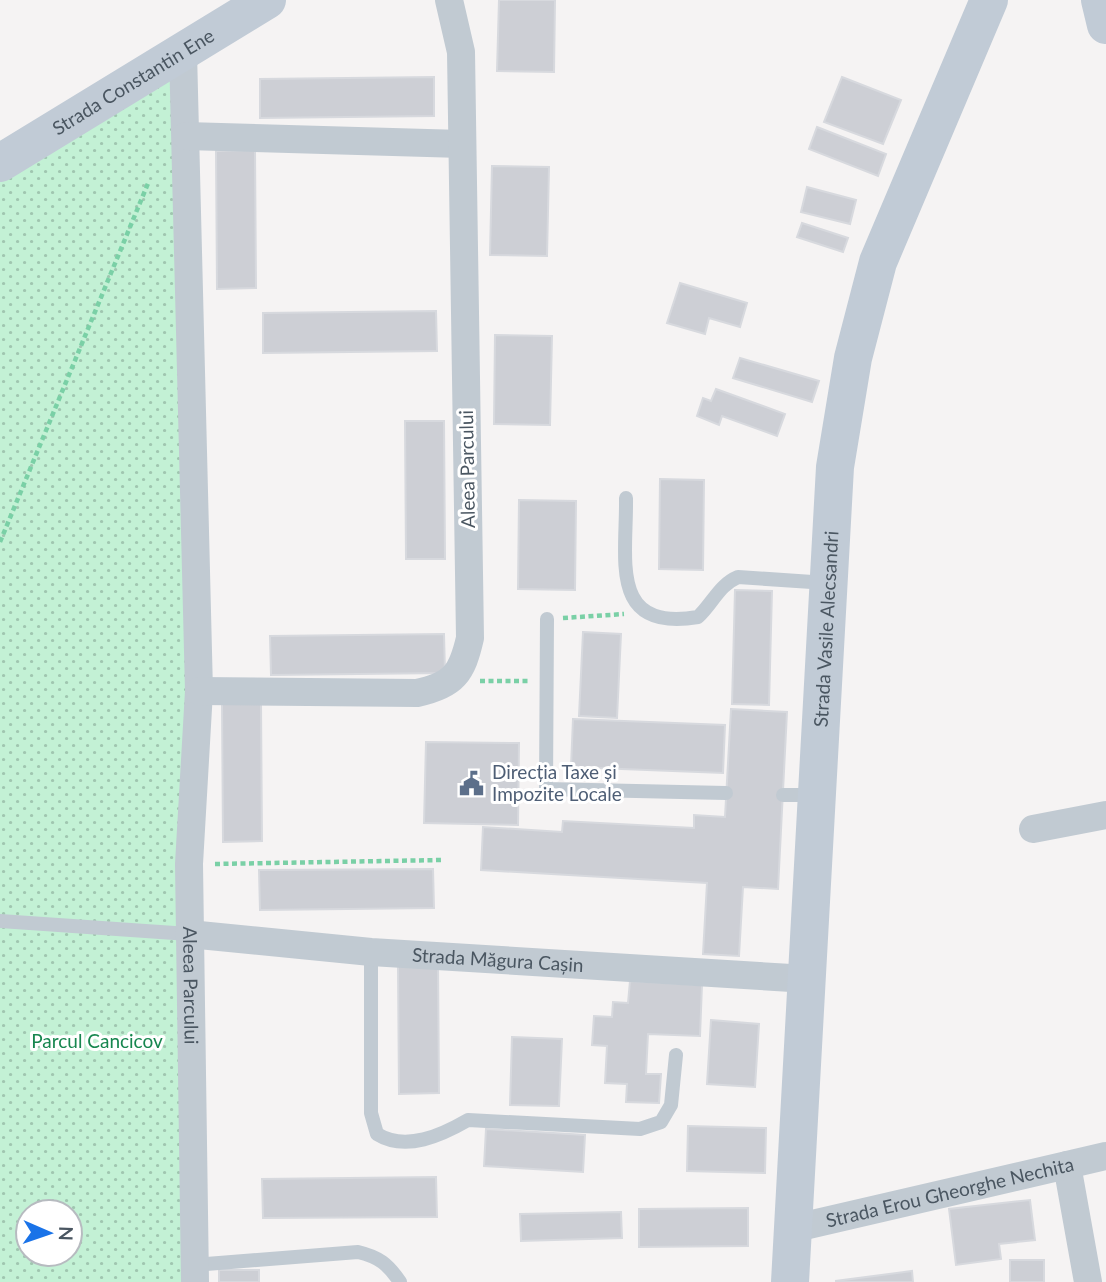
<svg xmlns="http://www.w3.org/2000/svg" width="1106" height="1282" font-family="Lato,sans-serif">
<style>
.green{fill:url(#green-dots);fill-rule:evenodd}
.building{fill:#cdcfd5;stroke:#d7d9de;stroke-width:2}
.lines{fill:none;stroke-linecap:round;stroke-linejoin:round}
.path{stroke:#7ad0a6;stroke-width:4.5;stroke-dasharray:5 3.5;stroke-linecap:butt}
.lane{stroke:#c1cad2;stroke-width:14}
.street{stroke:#c1cad2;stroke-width:28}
.secondary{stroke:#c1cbd6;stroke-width:38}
.labels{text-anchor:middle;stroke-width:6;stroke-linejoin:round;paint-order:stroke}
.street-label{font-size:19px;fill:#4a5661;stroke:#fff}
.service-label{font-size:19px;fill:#4e5e75;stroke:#fff;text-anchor:start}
.park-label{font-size:19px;fill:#17864f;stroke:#fff}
</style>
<defs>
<pattern id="green-dots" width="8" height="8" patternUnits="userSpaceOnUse" patternTransform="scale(1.75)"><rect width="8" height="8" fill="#c3f1d5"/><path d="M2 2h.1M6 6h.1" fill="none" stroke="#a0c6b0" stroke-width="1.8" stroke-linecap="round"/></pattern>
</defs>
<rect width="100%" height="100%" fill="#f5f3f3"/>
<path class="green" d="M183,52L196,1282H0V141ZM28,1212H70V1254H28Z"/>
<g class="building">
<path d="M499,0H555L554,72L497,71Z"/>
<path d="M434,77V116L260,118V79Z"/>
<path d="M842,77L901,100L883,144L824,122Z"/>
<path d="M817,127L886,154L878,176L809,149Z"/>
<path d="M255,150L256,288L217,289L216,151Z"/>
<path d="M492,166L549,167L547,256L490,255Z"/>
<path d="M807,187L856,200L850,224L801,212Z"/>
<path d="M802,223L848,238L843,252L797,237Z"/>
<path d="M680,283L747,303L740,327L709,318L705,334L667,323Z"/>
<path d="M436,311L437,351L263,353V313Z"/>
<path d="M495,335L552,336L550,425L494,424Z"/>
<path d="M740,358L819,381L812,402L733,378Z"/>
<path d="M716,389L785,414L777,436L722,416L719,425L697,416L703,398L711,401Z"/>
<path d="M405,421H444L445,559H406Z"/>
<path d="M660,479L704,480L703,570L659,569Z"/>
<path d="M519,500L576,501L575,590L518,589Z"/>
<path d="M735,590L772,591L769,705L732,704Z"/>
<path d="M583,632L621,634L617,718L579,716Z"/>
<path d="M444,634L445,673L271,675L270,636Z"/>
<path d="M222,703H261L262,841L223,842Z"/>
<path d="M731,709L787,712L778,889L743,887L739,956L703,954L707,883L481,870L483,827L562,832L563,821L694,828V815L725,817Z"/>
<path d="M573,719L725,725L723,773L571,767Z"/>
<path d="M426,742L519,743L518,825L424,823Z"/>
<path d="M433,869L434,908L260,910L259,870Z"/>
<path d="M438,965L439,1093L399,1094L398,966Z"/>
<path d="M630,981L702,985L700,1036L648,1034L646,1074H661L659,1103L626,1102L627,1084L605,1083L607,1046L592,1045L594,1016L612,1017L613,1002L628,1003Z"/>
<path d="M711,1020L759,1024L755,1087L707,1084Z"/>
<path d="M512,1037L562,1039L559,1106L510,1105Z"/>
<path d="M688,1126L766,1128L765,1173L687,1171Z"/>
<path d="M486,1129L585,1135L583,1172L484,1166Z"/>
<path d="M436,1177L437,1217L263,1218L262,1179Z"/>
<path d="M1030,1200L1035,1240L999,1244L1001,1259L956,1265L949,1209Z"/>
<path d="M748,1208V1246L639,1247V1209Z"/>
<path d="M621,1212L622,1238L521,1241L520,1214Z"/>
<rect x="1010" y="1260" width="34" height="22"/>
<rect x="219" y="1270" width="40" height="12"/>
<path d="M912,1271L913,1282H836V1281Z"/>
</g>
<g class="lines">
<g class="path">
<path d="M0,542L149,181"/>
<path d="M563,618L624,614"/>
<path d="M480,681H528"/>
<path d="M215,864L442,860"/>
</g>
<g class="lane">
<path d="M626,498C627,559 608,632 698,617C713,603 719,585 738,577L827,583"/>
<path d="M547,619L546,789L726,793"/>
<path d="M783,795H816"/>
<path d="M0,921L189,934"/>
<path d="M371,952V1113L377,1134C406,1152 442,1135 468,1120L640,1129L661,1122L671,1105L676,1055"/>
<path d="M194,1265L358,1252C379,1257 388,1264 400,1282"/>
</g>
<g class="street">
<path id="s1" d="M183,52L199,691L189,864L195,1282"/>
<path d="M186,136L462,144"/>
<path d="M199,691L417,693C454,685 462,673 470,638L461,52L449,0"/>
<path d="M1033,829L1106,815"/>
<path id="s2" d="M189,934L371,952L808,979"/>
<path d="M1067,1165L1088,1282"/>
<path id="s3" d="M791,1229L1106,1156"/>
</g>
<g class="secondary">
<path d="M1100,0L1106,25"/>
<path id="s4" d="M0,163L267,0"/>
<path id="s5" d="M790,1282L835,467L853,358L878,262L989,0"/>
</g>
</g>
<defs>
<symbol id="civic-bare" viewBox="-9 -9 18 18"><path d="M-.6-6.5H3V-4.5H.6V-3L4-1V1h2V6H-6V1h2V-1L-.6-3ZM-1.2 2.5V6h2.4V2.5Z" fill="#5c6f8a" stroke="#fff" stroke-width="2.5" paint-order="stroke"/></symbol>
</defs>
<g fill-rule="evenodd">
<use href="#civic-bare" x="454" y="766" width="35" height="35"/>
</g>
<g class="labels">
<g class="street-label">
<text dy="7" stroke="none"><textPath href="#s4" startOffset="156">Strada Constantin Ene</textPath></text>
<text transform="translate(467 469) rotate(-91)" y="7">Aleea Parcului</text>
<text dy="7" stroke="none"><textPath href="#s5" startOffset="654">Strada Vasile Alecsandri</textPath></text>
<text dy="7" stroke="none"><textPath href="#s2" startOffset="310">Strada Măgura Cașin</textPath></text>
<text dy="7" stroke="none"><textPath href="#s1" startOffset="934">Aleea Parcului</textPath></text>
<text dy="7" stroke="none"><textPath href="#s3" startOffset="163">Strada Erou Gheorghe Nechita</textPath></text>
</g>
<g class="service-label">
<text x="492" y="779">Direcția Taxe și<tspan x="492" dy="22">Impozite Locale</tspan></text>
</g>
<g class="park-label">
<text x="97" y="1048">Parcul Cancicov</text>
</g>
</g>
<g transform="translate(49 1233) rotate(92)"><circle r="33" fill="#ffffff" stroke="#b7bbc0" stroke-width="2"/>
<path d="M0-5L12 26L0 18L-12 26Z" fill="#1a73e8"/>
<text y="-10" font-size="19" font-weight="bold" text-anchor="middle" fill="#4a5661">N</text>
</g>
</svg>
